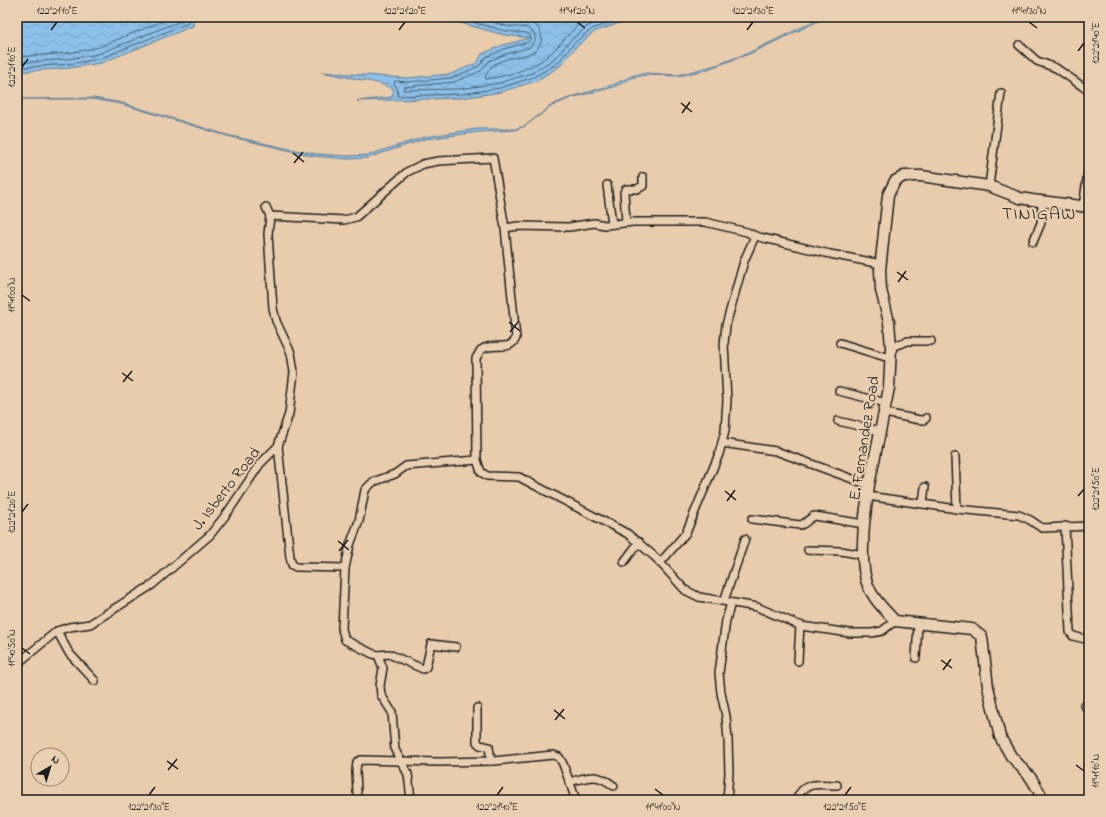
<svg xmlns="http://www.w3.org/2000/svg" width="1106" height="817" font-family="'Indie Flower',sans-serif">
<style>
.water{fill:url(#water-waves);stroke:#5f7e97}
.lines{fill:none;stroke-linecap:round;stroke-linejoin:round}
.shore{stroke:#495e6e;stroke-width:1}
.street-casing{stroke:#1c1c1c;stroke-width:10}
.secondary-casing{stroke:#1c1c1c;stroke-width:13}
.street{stroke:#ead0b2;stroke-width:7}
.secondary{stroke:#ead0b2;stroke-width:10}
.ticks{fill:none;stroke:#1c1c1c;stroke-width:1.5}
.labels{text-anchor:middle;stroke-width:4;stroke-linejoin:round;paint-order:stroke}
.street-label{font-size:16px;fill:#1c1c1c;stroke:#ead0b2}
.quarter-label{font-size:18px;letter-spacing:1px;fill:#1c1c1c;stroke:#ead0b2}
.neatline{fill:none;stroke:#1c1c1c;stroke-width:1.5}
.ticks-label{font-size:10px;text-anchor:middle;fill:#1c1c1c}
</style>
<defs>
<pattern id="water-waves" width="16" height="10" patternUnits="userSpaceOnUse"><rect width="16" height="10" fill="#8cc0e9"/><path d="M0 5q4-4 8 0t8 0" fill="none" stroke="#78a4c7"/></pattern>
</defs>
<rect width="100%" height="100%" fill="#e9ccac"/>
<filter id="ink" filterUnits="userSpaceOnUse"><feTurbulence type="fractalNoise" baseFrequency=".025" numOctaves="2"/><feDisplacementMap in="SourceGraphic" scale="8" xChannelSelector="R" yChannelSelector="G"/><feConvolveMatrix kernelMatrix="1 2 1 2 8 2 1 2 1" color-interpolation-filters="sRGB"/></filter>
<g filter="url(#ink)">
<g class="water">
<path d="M17,17H193V26L101,63L70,68L17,72Z"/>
<path d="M426,17H637L594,32L576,47L560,66L536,81L501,92L461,98L357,101L392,97L394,89L378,83L321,72L407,78L451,74L477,63L482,54L503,45L530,38L504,35L446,19Z"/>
<path d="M823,17H827L749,54L705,70L679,76L647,75L634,77L614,87L571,98L552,106L525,126L515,130L479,132L425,139L367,158L348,159L313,156L227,136L121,104L92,99H17L94,98L122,103L227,135L285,148L317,154L347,156L368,155L424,137L477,129H515L525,126L552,105L571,97L613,85L634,75L647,73L678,75L716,65L748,53Z"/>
</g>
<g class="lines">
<g class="shore">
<path d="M454,17L505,31L527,33L530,35L531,39L528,42L504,49L486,57L479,66L452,78L408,82L395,81L394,83L397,88L398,96L461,94L500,88L534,77L558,63L573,44L592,29L625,17"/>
<path d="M476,17L506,26L528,28L535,34V41L530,47L506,54L489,61L481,71L454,82L404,87L403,90L460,89L499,83L532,73L554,59L570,41L589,25L610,17"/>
<path d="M498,17C509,20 521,19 531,23C544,27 545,46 533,52C521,58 503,57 492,66C489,69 488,73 485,76L486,79C507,76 536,68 551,53C564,41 575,23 593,17"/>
<path d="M17,57L68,53L96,48L173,17"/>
<path d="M17,63L68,59L98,54L183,20L184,17"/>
<path d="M17,68L69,64L99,59L188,23L189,17"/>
</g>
<defs>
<g id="street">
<path d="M1019,45L1037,61L1056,68L1089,91"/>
<path d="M607,185L612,224"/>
<path d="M989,186L1001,93"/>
<path d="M1083,206L1089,166"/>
<path d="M266,207L270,216L268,234L273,308L276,321L291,353L294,372L289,414L278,446L290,557L292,565L296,567L345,568"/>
<path d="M270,216L344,220L356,217L407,172L423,164L438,161L493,158L505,228L516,338C510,353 492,341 481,350C479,352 478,356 476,358L477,460L481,472L487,476L519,477L628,534L655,557L685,590L699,597L757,607L801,626L850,633H872L882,631L895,621"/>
<path d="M626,222L624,192L626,189H637L643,186V177"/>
<path d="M505,228L518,226L569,227L594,223L605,225L633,222H705L747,232L755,236L744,261L726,325L724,344L727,400L725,431L719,454L686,533L660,563"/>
<path d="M755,236L830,254L881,264"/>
<path d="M1033,242L1041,223L1042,201"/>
<path d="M840,343L889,358"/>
<path d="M891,347L908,341H931"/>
<path d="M839,391L886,403"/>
<path d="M885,413L920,420H924L926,418"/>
<path d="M838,421L880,431"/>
<path d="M722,443L776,451L869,485"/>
<path d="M955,457L957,509"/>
<path d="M868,496L957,509L1019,515L1030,520L1042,528L1089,526"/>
<path d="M923,503L925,487"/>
<path d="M752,519L800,525C807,524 809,517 815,516L864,524"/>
<path d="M1065,526L1070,632L1073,636L1089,640"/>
<path d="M808,550L841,551L864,555"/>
<path d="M624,562L639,542"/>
<path d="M724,601L745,539"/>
<path d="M57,631L69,653L95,681"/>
<path d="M378,655L389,654L423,669L426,667L431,644L456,647"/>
<path d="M916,658L918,624"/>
<path d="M798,661L800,625"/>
<path d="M17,664L57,631L69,627L90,624L152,585L210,535L228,512L260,464L278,446"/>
<path d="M1084,705L1089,710"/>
<path d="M477,708V742L480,745L489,747L491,761"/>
<path d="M569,782C589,777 596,772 614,786"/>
<path d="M357,792L356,771L357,762L361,760L438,762L494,761L553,755L559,757L563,764L576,800"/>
<path d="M411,800L408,774L395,750L392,712L381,695L380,686L383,668L378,655L373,654L345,640L342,629L345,568L350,545L359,521L365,490L373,482L395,474L406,466L477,460"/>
<path d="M727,800L729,773L728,740L726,716L721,693L719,673L726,620L731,603"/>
<path d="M796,800C804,780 819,785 837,785"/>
</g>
<path id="secondary" d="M1044,800L1031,778L1011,756L1000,737L988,687L982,637L972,629L895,621C885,610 872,598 867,583C861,565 863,542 864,524L869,485L889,388L891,347L889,322L881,290L880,270L888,195L895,181L904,176H921L989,186L1020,198L1032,200L1089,207"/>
</defs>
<use href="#street" class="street-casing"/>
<use href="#secondary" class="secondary-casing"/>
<use href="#street" class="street"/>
<use href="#secondary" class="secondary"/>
</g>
</g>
<path class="ticks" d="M577,22L585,28M1029,22L1037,28M51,30L57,22M399,30L405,22M747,30L753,22M1078,51L1084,43M22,67L28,59M681,103L692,112M682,113L690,102M293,153L304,162M294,163L303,152M897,272L908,280M898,282L906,271M22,295L30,301M509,322L520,331M510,332L519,321M122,373L133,381M123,382L132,371M725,491L736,500M1078,496L1084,489M727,501L735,490M22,512L28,504M338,541L349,550M339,551L348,540M22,648L30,654M941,660L952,668M943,670L951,659M554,710L565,719M555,720L564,709M167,761L178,769M1076,765L1084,771M168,770L177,759M655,789L663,795M149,795L155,787M497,795L503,787M845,795L851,787"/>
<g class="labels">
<g class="street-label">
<text transform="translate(863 438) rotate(-81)" y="6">E. Fernandez Road</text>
<text transform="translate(225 488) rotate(-52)" y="6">J. Isberto Road</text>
</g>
<g class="quarter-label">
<text x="1039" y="219">TINIGAW</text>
</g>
</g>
<rect width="1106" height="817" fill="none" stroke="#ead0b2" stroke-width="44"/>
<g transform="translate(50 767) rotate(38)"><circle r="19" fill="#ead0b2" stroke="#988876"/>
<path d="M0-3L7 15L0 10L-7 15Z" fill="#1c1c1c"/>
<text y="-6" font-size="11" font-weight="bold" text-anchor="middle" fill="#1c1c1c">N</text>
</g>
<rect x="22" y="22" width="1062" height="773" class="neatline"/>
<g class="ticks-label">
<text x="57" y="14">122°21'10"E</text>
<text x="405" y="14">122°21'20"E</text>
<text x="577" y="14">11°41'20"N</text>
<text x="753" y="14">122°21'30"E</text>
<text x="1029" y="14">11°41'30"N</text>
<text transform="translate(1095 43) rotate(-90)" y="4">122°21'40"E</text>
<text transform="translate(11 67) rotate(-90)" y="4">122°21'10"E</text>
<text transform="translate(11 295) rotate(-90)" y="4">11°41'00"N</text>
<text transform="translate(1095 489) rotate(-90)" y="4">122°21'50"E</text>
<text transform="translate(11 512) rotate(-90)" y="4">122°21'20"E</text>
<text transform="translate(11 648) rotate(-90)" y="4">11°40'50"N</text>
<text transform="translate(1095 771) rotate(-90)" y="4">11°41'10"N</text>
<text x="149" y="810">122°21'30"E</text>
<text x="497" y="810">122°21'40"E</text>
<text x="663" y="810">11°41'00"N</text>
<text x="845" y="810">122°21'50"E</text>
</g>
</svg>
